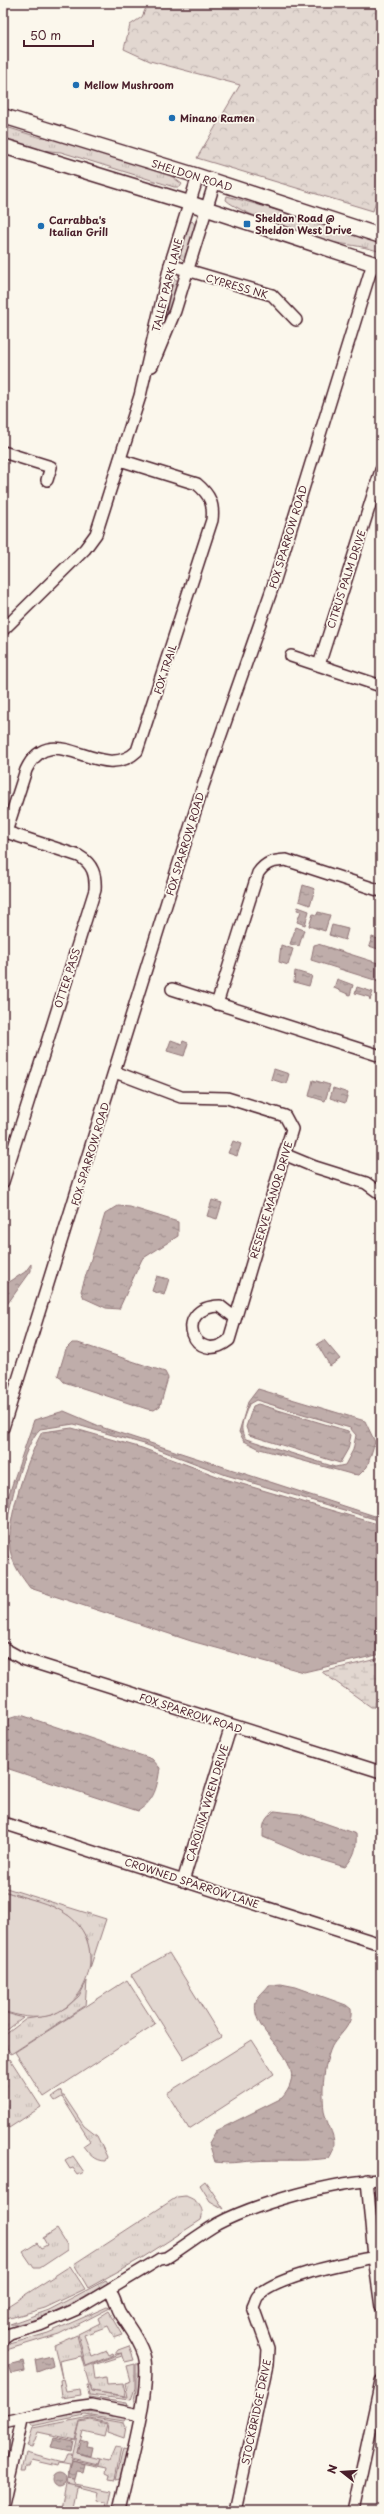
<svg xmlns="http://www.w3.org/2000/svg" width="384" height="2514" font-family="'Playpen Sans',sans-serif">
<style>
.grass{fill:url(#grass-tufts);stroke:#967b7e}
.forest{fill:url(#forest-crowns);stroke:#967b7e}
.wetland{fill:url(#wetland-marsh);stroke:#967b7e}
.pitch{fill:#e2d7d0;stroke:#967b7e}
.water{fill:url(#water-ripples);stroke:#907477;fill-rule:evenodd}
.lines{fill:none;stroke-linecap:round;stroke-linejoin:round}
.minor-casing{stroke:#4a1f2b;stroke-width:14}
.major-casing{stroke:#4a1f2b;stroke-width:17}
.minor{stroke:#fbf7ec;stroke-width:11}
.major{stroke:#fbf7ec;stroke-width:14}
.poi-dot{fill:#1f6fb2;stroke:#fbf7ec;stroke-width:1.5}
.labels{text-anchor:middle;stroke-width:3.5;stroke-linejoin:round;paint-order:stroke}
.poi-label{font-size:10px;font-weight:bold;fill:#4a1f2b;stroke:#fbf7ec;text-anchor:start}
.street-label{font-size:10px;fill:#4a1f2b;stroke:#fbf7ec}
</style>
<defs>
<pattern id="grass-tufts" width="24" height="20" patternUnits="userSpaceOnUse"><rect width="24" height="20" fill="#e2d7d0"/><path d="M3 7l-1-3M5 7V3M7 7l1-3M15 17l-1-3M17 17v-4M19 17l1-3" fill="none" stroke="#c3b8b3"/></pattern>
<pattern id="forest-crowns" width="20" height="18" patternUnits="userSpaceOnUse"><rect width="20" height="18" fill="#e2d7d0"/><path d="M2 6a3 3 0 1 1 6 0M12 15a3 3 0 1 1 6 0" fill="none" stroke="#c3b8b3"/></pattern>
<pattern id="wetland-marsh" width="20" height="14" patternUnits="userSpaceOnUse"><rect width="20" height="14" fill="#e2d7d0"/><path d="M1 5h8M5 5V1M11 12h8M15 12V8" fill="none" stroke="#c3b8b3"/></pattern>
<pattern id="water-ripples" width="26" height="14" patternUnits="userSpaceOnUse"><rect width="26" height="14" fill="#bfadaa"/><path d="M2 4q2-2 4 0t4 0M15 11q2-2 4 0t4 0" fill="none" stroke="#9d8c8b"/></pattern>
</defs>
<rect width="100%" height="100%" fill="#fbf7ec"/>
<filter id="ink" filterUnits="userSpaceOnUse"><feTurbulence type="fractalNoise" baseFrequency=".025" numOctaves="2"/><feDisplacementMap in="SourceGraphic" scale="8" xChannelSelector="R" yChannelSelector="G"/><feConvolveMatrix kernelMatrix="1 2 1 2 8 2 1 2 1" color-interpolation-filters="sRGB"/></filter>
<g filter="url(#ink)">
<g class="grass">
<path d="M3,126L38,137L59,138L166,172L182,184L180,187H174L61,152L39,150L3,139Z"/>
<path d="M227,196L308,219L326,220L381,240V252C366,247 352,245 336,243C313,239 242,215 226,200Z"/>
<path d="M192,221L196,226L186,259L183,260L177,254L188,225Z"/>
<path d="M172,279L177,280L178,283L168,317L164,319L161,317Z"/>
<path d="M3,1887L106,1919L90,1968C93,1911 46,1905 3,1891Z"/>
<path d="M87,1981L85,2006L11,2054L4,2043L5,2035L26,2019L52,2015L67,2007L79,1996Z"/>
<path d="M3,2012L23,2018L3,2033Z"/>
<path d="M10,2059L41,2107L9,2128L3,2119V2064Z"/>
<path d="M61,2091L62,2096H64L84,2126L97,2136L107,2157L105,2161C94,2161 89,2154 83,2146L90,2141L62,2097L55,2101L52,2097Z"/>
<path d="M73,2156L84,2172L78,2175L73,2168L70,2169L65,2161Z"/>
<path d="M205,2181L224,2209L210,2201L200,2185Z"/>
<path d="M185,2196C196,2199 206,2208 201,2220L142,2258L88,2288L74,2264L177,2197Z"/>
<path d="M57,2229L67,2245V2250L40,2268H34L23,2252L37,2243L41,2248L47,2245L43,2238Z"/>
<path d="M70,2266L85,2289L45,2308L3,2320V2309Z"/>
<path d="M106,2280L108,2283C91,2294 28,2328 10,2324L49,2310Z"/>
<path d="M107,2307L110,2308L59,2334L3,2351V2346L48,2333Z"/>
<path d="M109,2311L123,2335L114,2338L108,2326L84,2335L92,2357L107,2351L109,2355L113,2353L114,2355L86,2366L78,2334L100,2323L98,2318Z"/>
<path d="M77,2335L85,2367L122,2353V2356L93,2365L95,2379L106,2377L107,2384L123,2383L126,2396L91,2391L81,2356L59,2361L62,2378L54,2345Z"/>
<path d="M129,2346L134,2360L125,2362L122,2353L115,2354L118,2350Z"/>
<path d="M135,2364V2388L131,2400L89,2395L87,2385H89L91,2391L128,2397L125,2383L131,2381L127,2366Z"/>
<path d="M136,2364H140L141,2376L137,2402L134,2400L136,2389Z"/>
<path d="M63,2379L66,2391L80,2389L81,2395L62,2398L60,2380Z"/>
<path d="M89,2397L127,2403L128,2406L91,2400Z"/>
<path d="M82,2411L126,2418L124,2421L85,2415L32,2426L30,2423Z"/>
<path d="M90,2417L124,2423L126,2427L124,2438L107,2432L108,2423L91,2419L80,2421L75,2440L38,2432L32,2447L27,2446L33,2428Z"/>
<path d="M91,2420L107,2424L104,2436L83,2431L77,2453L100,2459L98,2464L72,2458L80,2422Z"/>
<path d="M115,2447L121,2448L115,2480L109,2479L110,2475L106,2473L107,2468L72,2461L68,2479L75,2480L74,2484L112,2491L108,2509L105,2508L106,2502L96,2501L98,2492L66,2484L70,2465L59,2463L58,2466L32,2460L30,2466H27L26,2470H22L26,2453L63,2463L68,2454H72L71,2459L98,2465L100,2459L109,2461Z"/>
<path d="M123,2449L127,2450L120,2479L116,2480Z"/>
<path d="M66,2484L80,2487L76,2488L71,2511L61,2508Z"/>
</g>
<path class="forest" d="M148,3H381V183L373,211L197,158L240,85L150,61L124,49L130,25L142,17Z"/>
<path class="wetland" d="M381,1658V1707H371L322,1672Z"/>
<g class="pitch">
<path d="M3,1891C24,1898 51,1902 69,1916C105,1943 92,2001 51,2015C35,2020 18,2016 3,2011Z"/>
<path d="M169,1953L221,2037L184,2059L131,1975Z"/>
<path d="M127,1980L155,2024L44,2097L15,2052Z"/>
<path d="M252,2040L274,2074L189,2129L167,2093Z"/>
</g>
<g class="water">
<path d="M303,885L315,889L310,905L299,901Z"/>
<path d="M298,907L309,911L305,925L297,922L301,911L297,910Z"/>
<path d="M318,912L330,915L325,931L309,926L313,914L317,915Z"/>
<path d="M332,925L348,929L345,940L329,935Z"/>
<path d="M296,927L304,930L299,946L290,944Z"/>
<path d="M372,937L381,940V950L369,946Z"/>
<path d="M318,944L381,964V982L311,960L314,945Z"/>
<path d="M281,945L293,949L288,965L279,962Z"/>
<path d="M295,971L312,976L309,986L294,982Z"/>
<path d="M337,979L353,985L350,995L334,988Z"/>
<path d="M357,987L373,992L370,1000L369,997L355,993Z"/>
<path d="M171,1040L182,1044L183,1041L188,1043L184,1056L167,1051Z"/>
<path d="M274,1069L289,1074L286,1084L271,1079Z"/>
<path d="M313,1080L330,1085L325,1101L309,1096Z"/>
<path d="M333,1088L348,1093L345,1103L330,1098Z"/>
<path d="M233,1141L241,1144L237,1156L228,1153Z"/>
<path d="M212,1200L222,1203L217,1219L207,1216Z"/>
<path d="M118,1206L130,1207L178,1222V1236L142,1259L119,1309L106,1308L84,1298L81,1291L105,1214Z"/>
<path d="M31,1264V1271L3,1310V1286L25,1272Z"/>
<path d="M157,1276L169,1279L164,1295L152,1291Z"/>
<path d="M324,1340L340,1359L330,1366L317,1344Z"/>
<path d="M72,1343H78L165,1372L168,1378L160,1406L154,1410L147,1409L64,1382L58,1375L66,1349Z"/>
<path d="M258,1389L365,1421L375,1442L367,1467L359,1475L351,1474L260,1449L244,1441L239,1432L248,1402ZM256,1400L350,1428L356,1435L353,1450L345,1465L335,1467L246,1439C237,1429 245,1415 249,1404Z"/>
<path d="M258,1404L348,1431L351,1435L348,1449L340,1463L249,1435L246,1427L253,1406Z"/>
<path d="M64,1411L104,1428L381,1518V1521L226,1475L144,1444L74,1424L40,1429C23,1445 9,1507 6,1531C5,1543 7,1554 10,1565L3,1545V1512L34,1420Z"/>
<path d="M72,1428L142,1448L225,1479L381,1525V1654L304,1672L191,1641L30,1588C21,1576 13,1565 10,1550C6,1520 27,1459 42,1432Z"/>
<path d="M21,1715L152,1759L160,1768C157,1787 155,1800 138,1811L3,1767V1728L8,1719Z"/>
<path d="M275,1811L299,1814L356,1834C357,1848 355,1856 345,1867L308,1856L263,1837C263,1824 264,1818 275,1811Z"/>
<path d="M281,1984L296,1987L346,2005L351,2009C353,2026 340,2033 332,2046C326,2059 324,2074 323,2088C323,2096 323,2108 325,2115C330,2131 340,2142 329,2158C303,2162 278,2159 252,2161C239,2162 228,2164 215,2162L209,2143L216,2131L282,2098C316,2059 248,2037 256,2002C257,1996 266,1990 269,1985Z"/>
<path d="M51,2356L53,2366L37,2372L35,2360Z"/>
<path d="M23,2361L25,2371L11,2374L8,2365Z"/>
<path d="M54,2437L73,2441L71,2451L51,2447Z"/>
<path d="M80,2440L87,2442L86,2446L93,2447L91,2456L77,2453Z"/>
<path d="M72,2461L85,2464L83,2472L77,2471L75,2480L68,2479Z"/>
<circle cx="59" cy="2480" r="7"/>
</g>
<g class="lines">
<defs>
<g id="minor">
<path d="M170,265L272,295L296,320"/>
<path d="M152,366L175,311L215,181"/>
<path d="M3,452L51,467L47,480"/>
<path d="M3,630L85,549L96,534L140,396L170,265L198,176"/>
<path d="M291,656L381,686"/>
<path d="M319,665L381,470"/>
<path d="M3,831L79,856C93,864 96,875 95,890L3,1182"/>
<path d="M6,832L26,770C52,715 101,786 137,751L212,520C214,504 210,495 197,484L120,460"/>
<path d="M172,989L381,1056"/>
<path d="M217,1004L258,873C266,862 272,861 286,860L381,891"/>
<path d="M115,1072L181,1097L227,1098L285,1116L292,1129L229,1340C194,1368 171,1307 220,1306L234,1317"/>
<path d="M286,1155L315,1167L366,1183L381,1194"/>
<path d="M3,1428L203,786L273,586L373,263"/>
<path d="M3,1648L23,1659L381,1772"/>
<path d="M3,1823L374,1942H381"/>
<path d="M183,1881L231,1726"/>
<path d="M367,2180L374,2257"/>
<path d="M113,2296C116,2302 117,2308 120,2313C129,2327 139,2339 144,2355C153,2386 126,2476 119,2511"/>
<path d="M3,2339L10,2334L40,2325L77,2309L160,2259L166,2258C183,2247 200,2234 217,2224C257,2203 336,2181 381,2180"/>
<path d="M3,2422L69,2408L91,2405L140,2415"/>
<path d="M3,2505L22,2420"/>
<path d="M235,2511L267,2365L268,2349L253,2307C255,2303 256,2298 258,2296C277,2276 347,2263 374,2257L381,2307"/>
<path d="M353,2511L381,2381"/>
</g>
<g id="major">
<path d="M3,116L198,176L381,236"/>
<path d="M3,146L189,203L381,266"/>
</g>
</defs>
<use href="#minor" class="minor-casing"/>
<use href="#major" class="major-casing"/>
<use href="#minor" class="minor"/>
<use href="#major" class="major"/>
</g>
</g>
<g class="poi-dot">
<circle cx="76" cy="85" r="4"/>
<circle cx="172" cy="118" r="4"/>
<rect x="243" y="220" width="8" height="8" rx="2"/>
<circle cx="41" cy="226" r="4"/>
</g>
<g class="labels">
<g class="poi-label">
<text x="84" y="89">Mellow Mushroom</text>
<text x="180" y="122">Minano Ramen</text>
<text x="255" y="222">Sheldon Road @<tspan x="255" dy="12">Sheldon West Drive</tspan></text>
<text x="49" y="224">Carrabba's<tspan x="49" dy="12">Italian Grill</tspan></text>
</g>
<g class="street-label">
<text transform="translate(192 175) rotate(17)" y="4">SHELDON ROAD</text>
<text transform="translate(167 285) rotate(-76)" y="4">TALLEY PARK LANE</text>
<text transform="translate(237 286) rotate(16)" y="4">CYPRESS NK</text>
<text transform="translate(288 537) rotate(-73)" y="4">FOX SPARROW ROAD</text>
<text transform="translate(346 579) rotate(-72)" y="4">CITRUS PALM DRIVE</text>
<text transform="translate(165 669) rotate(-72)" y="4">FOX TRAIL</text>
<text transform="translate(185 844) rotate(-73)" y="4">FOX SPARROW ROAD</text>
<text transform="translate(67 978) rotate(-72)" y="4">OTTER PASS</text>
<text transform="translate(90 1154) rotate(-73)" y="4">FOX SPARROW ROAD</text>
<text transform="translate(271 1200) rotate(-73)" y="4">RESERVE MANOR DRIVE</text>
<text transform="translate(191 1713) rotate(18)" y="4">FOX SPARROW ROAD</text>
<text transform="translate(207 1803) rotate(-73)" y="4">CAROLINA WREN DRIVE</text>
<text transform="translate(192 1883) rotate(18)" y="4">CROWNED SPARROW LANE</text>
<text transform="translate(256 2412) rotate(-78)" y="4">STOCKBRIDGE DRIVE</text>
</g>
</g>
<rect width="384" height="2514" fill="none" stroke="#fbf7ec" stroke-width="16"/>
<rect x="8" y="8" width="368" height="2498" fill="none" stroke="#4a1f2b" stroke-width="1.5" filter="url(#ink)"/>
<g transform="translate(342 2472) rotate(287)" stroke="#fbf7ec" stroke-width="3" paint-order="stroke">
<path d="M0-3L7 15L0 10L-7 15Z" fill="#4a1f2b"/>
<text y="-6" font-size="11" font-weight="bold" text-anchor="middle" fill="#4a1f2b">N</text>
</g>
<path d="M24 40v6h69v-6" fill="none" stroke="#4a1f2b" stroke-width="2"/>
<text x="30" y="40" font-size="12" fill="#4a1f2b" stroke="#fbf7ec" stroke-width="3" paint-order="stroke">50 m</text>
</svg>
